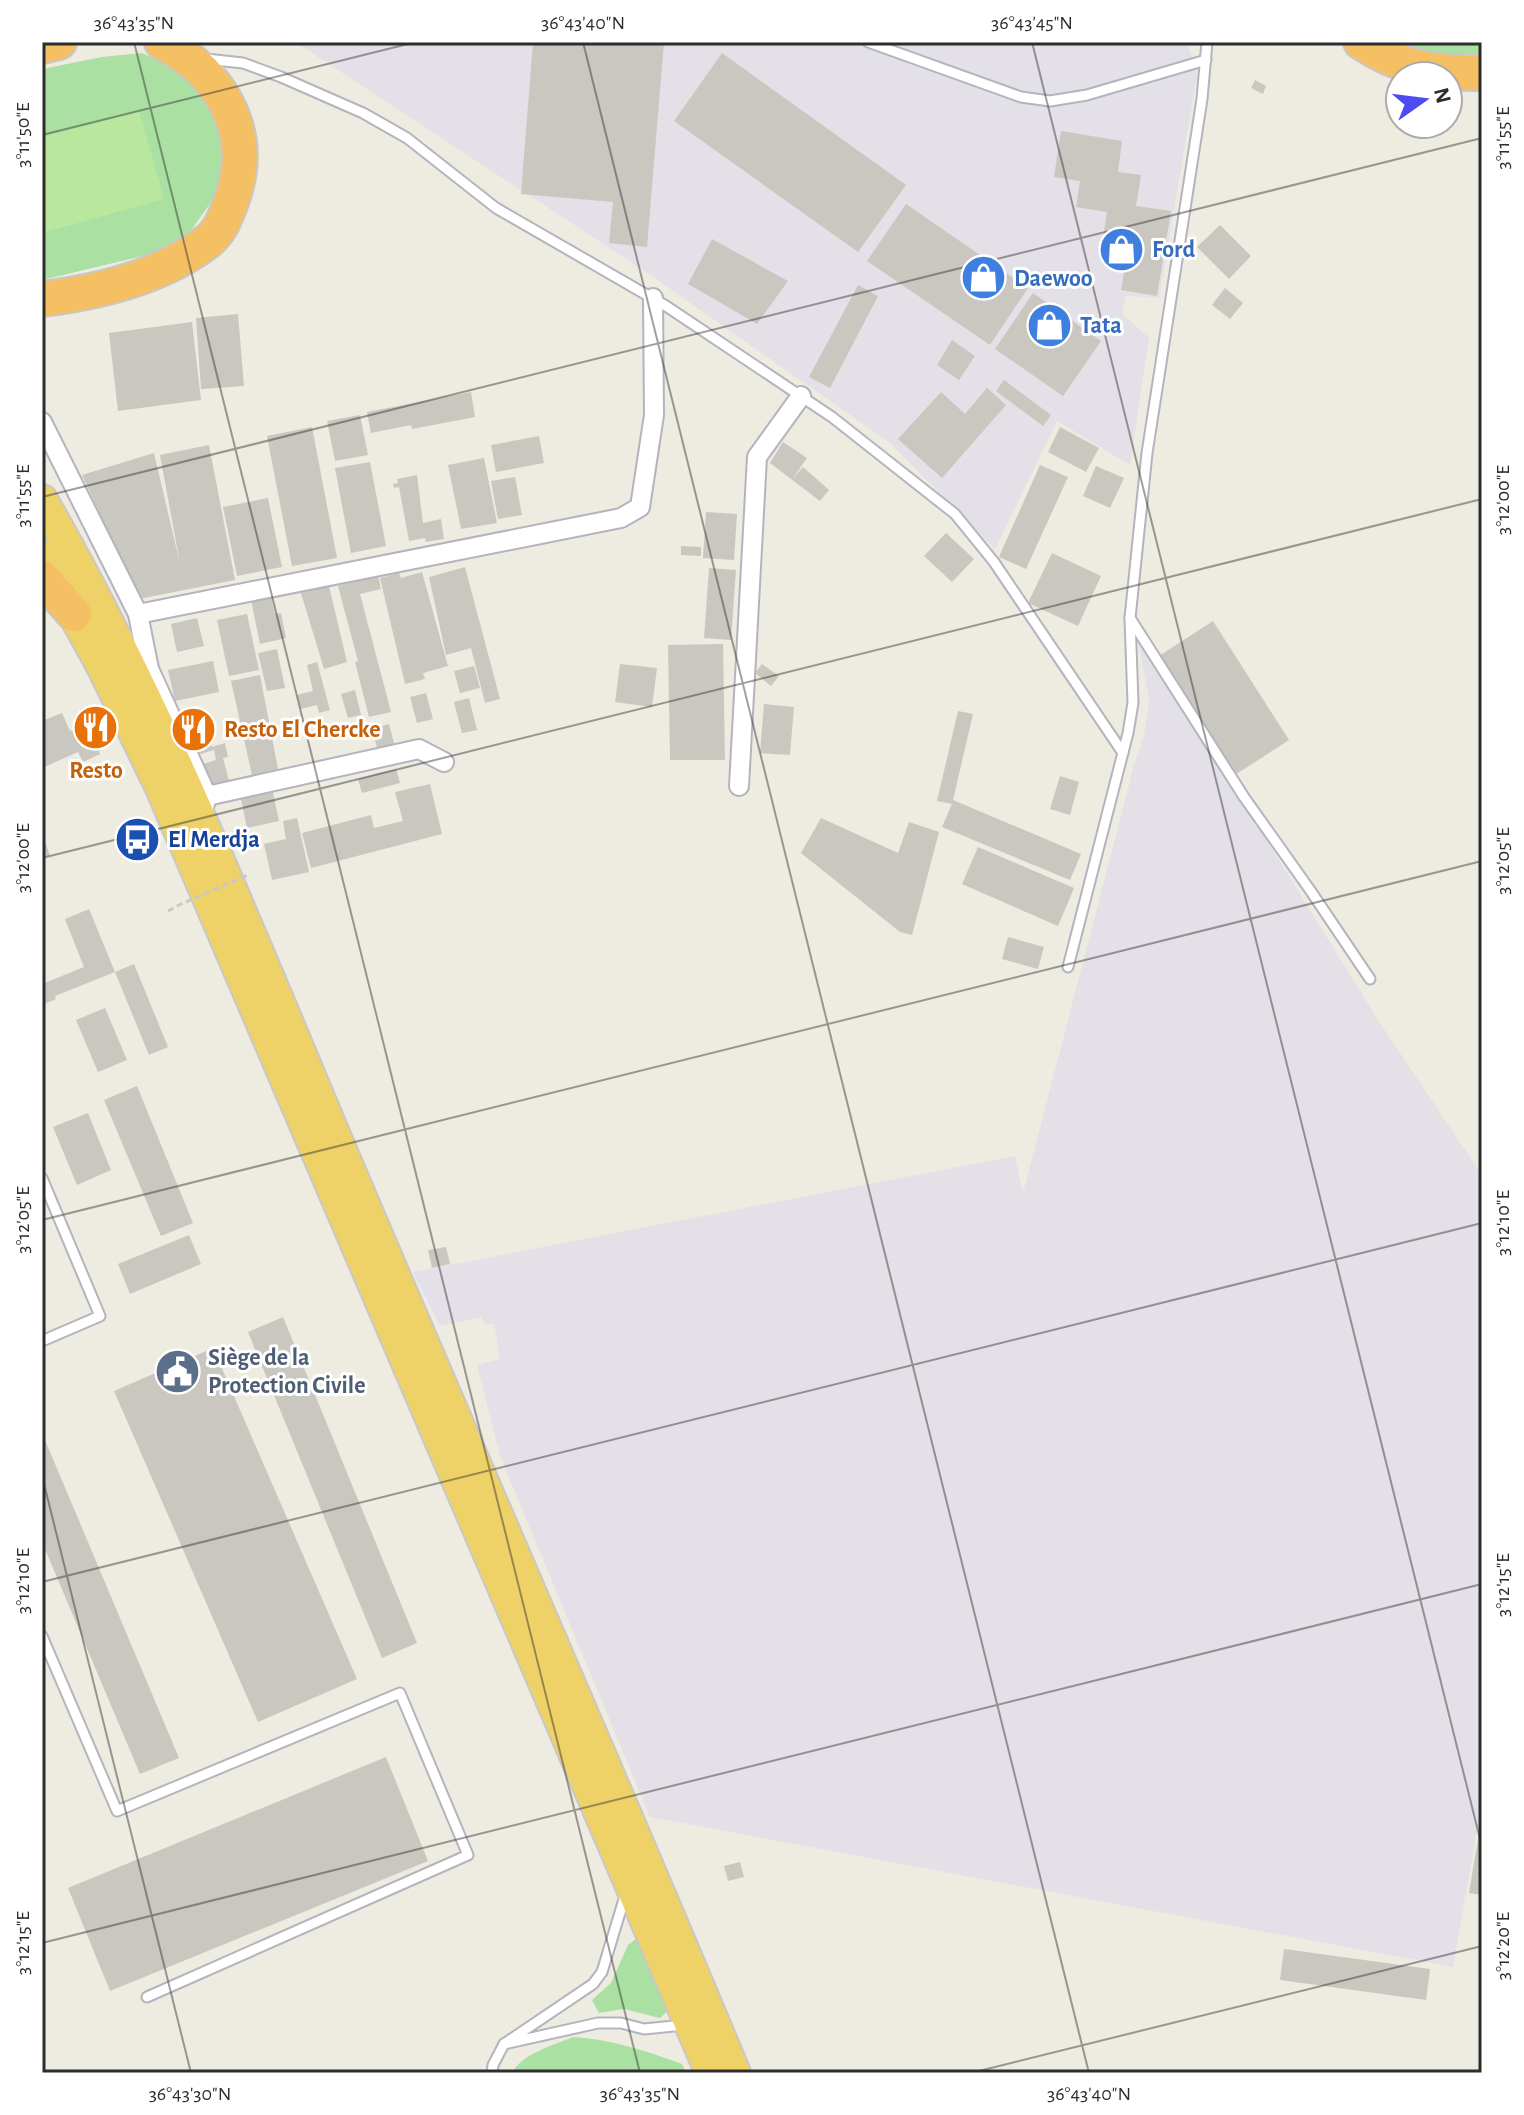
<svg xmlns="http://www.w3.org/2000/svg" width="1524" height="2115" font-family="'Alegreya Sans',sans-serif">
<style>
.industrial{fill:#e4e0e7}
.green{fill:#aae0a1}
.pitch{fill:#b9e79e}
.building{fill:#c9c7c0}
.lines{fill:none;stroke-linecap:round;stroke-linejoin:round}
.service-casing{stroke:#b4b4bf;stroke-width:13}
.minor-casing{stroke:#b4b4bf;stroke-width:22}
.trunk-casing{stroke:#c8c8c8;stroke-width:34}
.motorway-casing{stroke:#c8c8c8;stroke-width:38}
.path{stroke:#c8c8c8;stroke-width:3;stroke-dasharray:6 4;stroke-linecap:butt}
.service{stroke:#fff;stroke-width:9}
.minor{stroke:#fff;stroke-width:18}
.trunk{stroke:#efd267;stroke-width:30}
.motorway{stroke:#f5bf64;stroke-width:34}
.path-bridge{stroke:#c8c8c8;stroke-width:3;stroke-dasharray:6 4;stroke-linecap:butt}
.ticks{fill:none;stroke:#2d2d2d;stroke-width:2;stroke-opacity:0.45}
.labels{text-anchor:middle;stroke-width:6;stroke-linejoin:round;paint-order:stroke}
.shop-label{font-size:24px;font-weight:bold;fill:#366cbe;stroke:#fff;text-anchor:start}
.food-label{font-size:24px;font-weight:bold;fill:#c56008;stroke:#fff;text-anchor:start}
.transit-label{font-size:24px;font-weight:bold;fill:#164399;stroke:#fff;text-anchor:start}
.service-label{font-size:24px;font-weight:bold;fill:#4e5e75;stroke:#fff;text-anchor:start}
.neatline{fill:none;stroke:#2d2d2d;stroke-width:3}
.ticks-label{font-size:20px;text-anchor:middle;fill:#2d2d2d}
</style>
<rect width="100%" height="100%" fill="#eeebe1"/>
<g class="industrial">
<path d="M295,42H1187L1197,75L1159,298L1126,296L1122,313L1149,338L1130,465L1057,421L995,549L890,443L646,272Z"/>
<path d="M1136,629L1378,1020L1482,1175V1801L1453,1967L650,1817L500,1456L477,1365L500,1359L494,1323L485,1325L481,1317L440,1326L413,1272L1015,1156L1023,1193L1134,766L1144,736L1149,699Z"/>
</g>
<g class="green">
<path d="M1400,42H1482V53C1453,57 1428,53 1400,42Z"/>
<path d="M142,53L187,74L217,114L228,153L217,194L189,233L151,254L42,280V69L102,57Z"/>
<path d="M636,1939L669,2010L660,2018L624,2009L599,2013L592,2000L611,1983L628,1945Z"/>
<path d="M573,2037C611,2039 646,2051 682,2064L686,2073H512C523,2053 552,2046 573,2037Z"/>
</g>
<path class="pitch" d="M139,111L164,199L42,233V137Z"/>
<g class="building">
<path d="M533,42H664L647,247L609,243L613,202L521,194Z"/>
<path d="M722,53L906,185L858,252L674,121Z"/>
<path d="M1255,80L1266,86L1263,94L1251,88Z"/>
<path d="M1061,131L1122,141L1118,172L1141,175L1136,206L1171,211L1157,296L1121,290L1126,262L1100,258L1107,212L1076,207L1080,181L1054,177Z"/>
<path d="M906,204L1028,288L990,345L867,261Z"/>
<path d="M1220,225L1251,256L1229,279L1197,247Z"/>
<path d="M712,239L788,281L757,324L688,284Z"/>
<path d="M858,285L878,296L830,388L809,377Z"/>
<path d="M1225,288L1243,303L1230,319L1212,305Z"/>
<path d="M1033,293L1101,341L1063,396L995,349Z"/>
<path d="M238,314L244,386L201,389L196,318Z"/>
<path d="M192,322L201,400L118,411L109,333Z"/>
<path d="M952,340L975,356L959,380L937,365Z"/>
<path d="M1004,380L1051,415L1043,426L996,391Z"/>
<path d="M987,388L1006,405L942,478L898,439L941,392L965,414Z"/>
<path d="M471,392L475,417L412,429L411,425L371,433L367,412Z"/>
<path d="M360,415L368,455L335,461L327,421Z"/>
<path d="M312,427L337,558L292,566L267,436Z"/>
<path d="M1060,427L1099,448L1086,472L1048,452Z"/>
<path d="M539,436L544,463L496,472L491,445Z"/>
<path d="M783,442L807,458L793,478L803,467L829,490L820,501L770,463Z"/>
<path d="M209,445L235,580L139,599L82,475L154,453L180,564L160,455Z"/>
<path d="M484,458L497,523L461,529L448,465Z"/>
<path d="M370,462L386,546L351,553L335,468Z"/>
<path d="M1040,465L1068,477L1026,569L999,557Z"/>
<path d="M1096,466L1124,478L1110,508L1083,496Z"/>
<path d="M417,475L423,523L441,519L444,539L426,542L425,538L409,541L399,487L394,488L393,484L398,483L397,479Z"/>
<path d="M515,477L522,515L498,519L491,481Z"/>
<path d="M268,498L282,567L237,576L223,507Z"/>
<path d="M706,512L737,514L734,560L703,558Z"/>
<path d="M946,533L974,559L952,582L924,556Z"/>
<path d="M681,546L701,547V556L681,555Z"/>
<path d="M1052,553L1101,576L1078,626L1028,603Z"/>
<path d="M465,567L500,699L485,703L471,648L446,655L429,577Z"/>
<path d="M709,568L736,570L731,640L704,638Z"/>
<path d="M422,572L448,666L423,673L425,679L405,684L380,578L399,573L401,578Z"/>
<path d="M378,576L381,589L360,594L391,712L369,717L355,662L358,661L338,586Z"/>
<path d="M329,586L347,662L324,669L301,593Z"/>
<path d="M271,596L275,614L281,613L286,638L260,644L251,600Z"/>
<path d="M247,614L259,670L229,676L217,620Z"/>
<path d="M197,618L204,646L177,652L171,624Z"/>
<path d="M1213,621L1289,740L1232,777L1156,658Z"/>
<path d="M723,644L725,760H670L668,645Z"/>
<path d="M277,649L285,688L267,691L258,653Z"/>
<path d="M213,661L219,692L175,701L168,670Z"/>
<path d="M317,662L330,710L319,713L317,705L301,709L297,695L313,691L307,665Z"/>
<path d="M620,664L657,668L652,707L615,702Z"/>
<path d="M762,664L779,676L771,686L755,673Z"/>
<path d="M474,666L480,688L460,693L454,671Z"/>
<path d="M260,675L278,769L252,775L231,681Z"/>
<path d="M355,690L361,715L348,718L341,694Z"/>
<path d="M426,693L433,719L417,723L410,697Z"/>
<path d="M469,698L477,730L462,733L454,702Z"/>
<path d="M764,704L794,707L790,755L760,753Z"/>
<path d="M91,705L109,746L99,751L100,754L83,762L78,752L42,768V721L62,713L70,731L86,723L80,709Z"/>
<path d="M958,711L973,714L953,800L1081,854L1070,880L942,827L952,804L937,801Z"/>
<path d="M201,715L212,747L225,743L228,757L223,758L229,781L207,788L200,765L216,760L214,750L194,756L183,721Z"/>
<path d="M389,724L395,747L378,751L372,729Z"/>
<path d="M396,769L400,783L362,793L358,779Z"/>
<path d="M1060,776L1079,782L1070,815L1050,809Z"/>
<path d="M430,784L442,834L311,868L302,833L371,815L374,828L403,821L395,792Z"/>
<path d="M272,788L279,821L247,828L240,795Z"/>
<path d="M297,818L309,872L272,880L264,844L286,839L283,821Z"/>
<path d="M821,818L898,853L909,822L939,832L912,935L900,932L801,853Z"/>
<path d="M42,834L50,855L42,858Z"/>
<path d="M978,847L1074,888L1058,926L962,884Z"/>
<path d="M89,909L115,972L134,964L168,1047L149,1055L115,972L55,996L56,999L42,1005V984L84,967L65,919Z"/>
<path d="M1008,937L1044,947L1038,969L1002,959Z"/>
<path d="M105,1008L127,1060L98,1072L76,1020Z"/>
<path d="M137,1086L193,1223L161,1236L104,1100Z"/>
<path d="M88,1113L111,1170L77,1185L53,1127Z"/>
<path d="M189,1235L201,1264L130,1294L118,1264Z"/>
<path d="M446,1247L450,1264L432,1268L428,1250Z"/>
<path d="M283,1317L417,1643L382,1658L248,1332Z"/>
<path d="M213,1348L357,1679L258,1722L114,1391Z"/>
<path d="M42,1433L179,1758L140,1774L42,1542Z"/>
<path d="M386,1757L428,1861L110,1991L68,1888Z"/>
<path d="M1480,1827H1482V1895L1469,1893Z"/>
<path d="M740,1862L744,1877L728,1881L724,1866Z"/>
<path d="M1284,1949L1430,1969L1426,2000L1280,1980Z"/>
</g>
<g class="lines">
<defs>
<g id="service">
<path d="M868,42L1021,97L1050,101L1087,95L1206,60"/>
<path d="M206,59L243,63L281,77L363,113L407,138L496,208L666,306L832,417L955,514L994,562L1123,753"/>
<path d="M1130,618L1244,797L1310,890L1370,979"/>
<path d="M1068,967L1128,733L1133,703L1130,618L1147,453L1202,99L1207,42"/>
<path d="M42,1178L100,1316L42,1341"/>
<path d="M42,1636L117,1811L400,1693L468,1855L147,1997"/>
<path d="M625,1896L602,1972L593,1984L504,2044L598,2023H621L644,2029L684,2025"/>
<path d="M492,2073L493,2065L504,2044"/>
</g>
<g id="minor">
<path d="M42,422L138,614L149,669L207,796L201,818"/>
<path d="M138,614L621,518L640,507L654,415L653,298"/>
<path d="M739,786L757,457L801,396"/>
<path d="M207,796L419,749L444,762"/>
</g>
<g id="trunk">
<path d="M42,500C167,717 257,953 355,1183C481,1480 611,1775 735,2073"/>
<path d="M42,557L102,666L161,788L711,2073"/>
</g>
<g id="motorway">
<path d="M1361,42C1401,69 1435,73 1482,73"/>
<path d="M42,46L59,42"/>
<path d="M42,299C99,292 162,277 208,241C221,231 227,213 232,199C256,132 221,73 162,42"/>
<path d="M42,578L74,614"/>
</g>
</defs>
<use href="#service" class="service-casing"/>
<use href="#minor" class="minor-casing"/>
<use href="#trunk" class="trunk-casing"/>
<use href="#motorway" class="motorway-casing"/>
<path class="path" d="M168,911L183,903"/>
<use href="#service" class="service"/>
<use href="#minor" class="minor"/>
<use href="#trunk" class="trunk"/>
<use href="#motorway" class="motorway"/>
<path class="path-bridge" d="M186,902L248,875"/>
</g>
<path class="ticks" d="M134,42L640,2073M583,42L1089,2073M1032,42L1482,1847M1481,42L1482,45M42,135L416,42M42,497L1482,138M42,858L1482,499M42,1220L1482,861M42,1476L191,2073M42,1582L1482,1223M42,1943L1482,1584M971,2073L1482,1946"/>
<defs>
<symbol id="shop-disc" viewBox="-11 -11 22 22"><circle r="9.5" fill="#3f7fe0" stroke="#fff"/><path d="M-5-2.5h2.3a2.7 3.5 0 0 1 5.4 0H5L5.5 6h-11ZM-1.5-2.5h3a1.5 2.3 0 0 0-3 0Z" fill="#fff"/></symbol>
<symbol id="restaurant-disc" viewBox="-11 -11 22 22"><circle r="9.5" fill="#e8710a" stroke="#fff"/><path d="M-5-6h1v4h1v-4h1v4h1v-4h1v5L-1.5 .5V6h-2V.5L-5-1ZM5-6V6H3V1.5H1.5Q1.5-4 5-6Z" fill="#fff"/></symbol>
<symbol id="bus-disc" viewBox="-11 -11 22 22"><circle r="9.5" fill="#1a4fb4" stroke="#fff"/><path d="M-5-6H5V4H4V6H2V4H-2V6H-4V4H-5ZM-3.5-4V0h7V-4ZM-3.5 1.2v1.5H-2V1.2ZM2 1.2v1.5H3.5V1.2Z" fill="#fff"/></symbol>
<symbol id="civic-disc" viewBox="-11 -11 22 22"><circle r="9.5" fill="#5c6f8a" stroke="#fff"/><path d="M-.6-6.5H3V-4.5H.6V-3L4-1V1h2V6H-6V1h2V-1L-.6-3ZM-1.2 2.5V6h2.4V2.5Z" fill="#fff"/></symbol>
</defs>
<g fill-rule="evenodd">
<use href="#shop-disc" x="1096" y="224" width="51" height="51"/>
<use href="#shop-disc" x="958" y="252" width="51" height="51"/>
<use href="#shop-disc" x="1024" y="300" width="51" height="51"/>
<use href="#restaurant-disc" x="70" y="702" width="51" height="51"/>
<use href="#restaurant-disc" x="168" y="704" width="51" height="51"/>
<use href="#bus-disc" x="112" y="814" width="51" height="51"/>
<use href="#civic-disc" x="152" y="1346" width="51" height="51"/>
</g>
<g class="labels">
<g class="shop-label">
<text x="1152" y="257">Ford</text>
<text x="1014" y="286">Daewoo</text>
<text x="1080" y="333">Tata</text>
</g>
<g class="food-label">
<text x="224" y="737">Resto El Chercke</text>
<text x="96" y="778" text-anchor="middle">Resto</text>
</g>
<g class="transit-label">
<text x="168" y="847">El Merdja</text>
</g>
<g class="service-label">
<text x="208" y="1365">Siège de la<tspan x="208" dy="28">Protection Civile</tspan></text>
</g>
</g>
<rect width="1524" height="2115" fill="none" stroke="#ffffff" stroke-width="88"/>
<g transform="translate(1424 100) rotate(76)"><circle r="38" fill="#ffffff" stroke="#ababab" stroke-width="2"/>
<path d="M0-6L14 30L0 20L-14 30Z" fill="#4d4cf0"/>
<text y="-12" font-size="22" font-weight="bold" text-anchor="middle" fill="#2d2d2d">N</text>
</g>
<rect x="44" y="44" width="1436" height="2027" class="neatline"/>
<g class="ticks-label">
<text x="134" y="29">36°43'35"N</text>
<text x="583" y="29">36°43'40"N</text>
<text x="1032" y="29">36°43'45"N</text>
<text transform="translate(22 135) rotate(-90)" y="7">3°11'50"E</text>
<text transform="translate(1502 138) rotate(-90)" y="7">3°11'55"E</text>
<text transform="translate(22 496) rotate(-90)" y="7">3°11'55"E</text>
<text transform="translate(1502 500) rotate(-90)" y="7">3°12'00"E</text>
<text transform="translate(22 858) rotate(-90)" y="7">3°12'00"E</text>
<text transform="translate(1502 861) rotate(-90)" y="7">3°12'05"E</text>
<text transform="translate(22 1220) rotate(-90)" y="7">3°12'05"E</text>
<text transform="translate(1502 1223) rotate(-90)" y="7">3°12'10"E</text>
<text transform="translate(22 1581) rotate(-90)" y="7">3°12'10"E</text>
<text transform="translate(1502 1585) rotate(-90)" y="7">3°12'15"E</text>
<text transform="translate(22 1943) rotate(-90)" y="7">3°12'15"E</text>
<text transform="translate(1502 1946) rotate(-90)" y="7">3°12'20"E</text>
<text x="190" y="2100">36°43'30"N</text>
<text x="640" y="2100">36°43'35"N</text>
<text x="1089" y="2100">36°43'40"N</text>
</g>
</svg>
